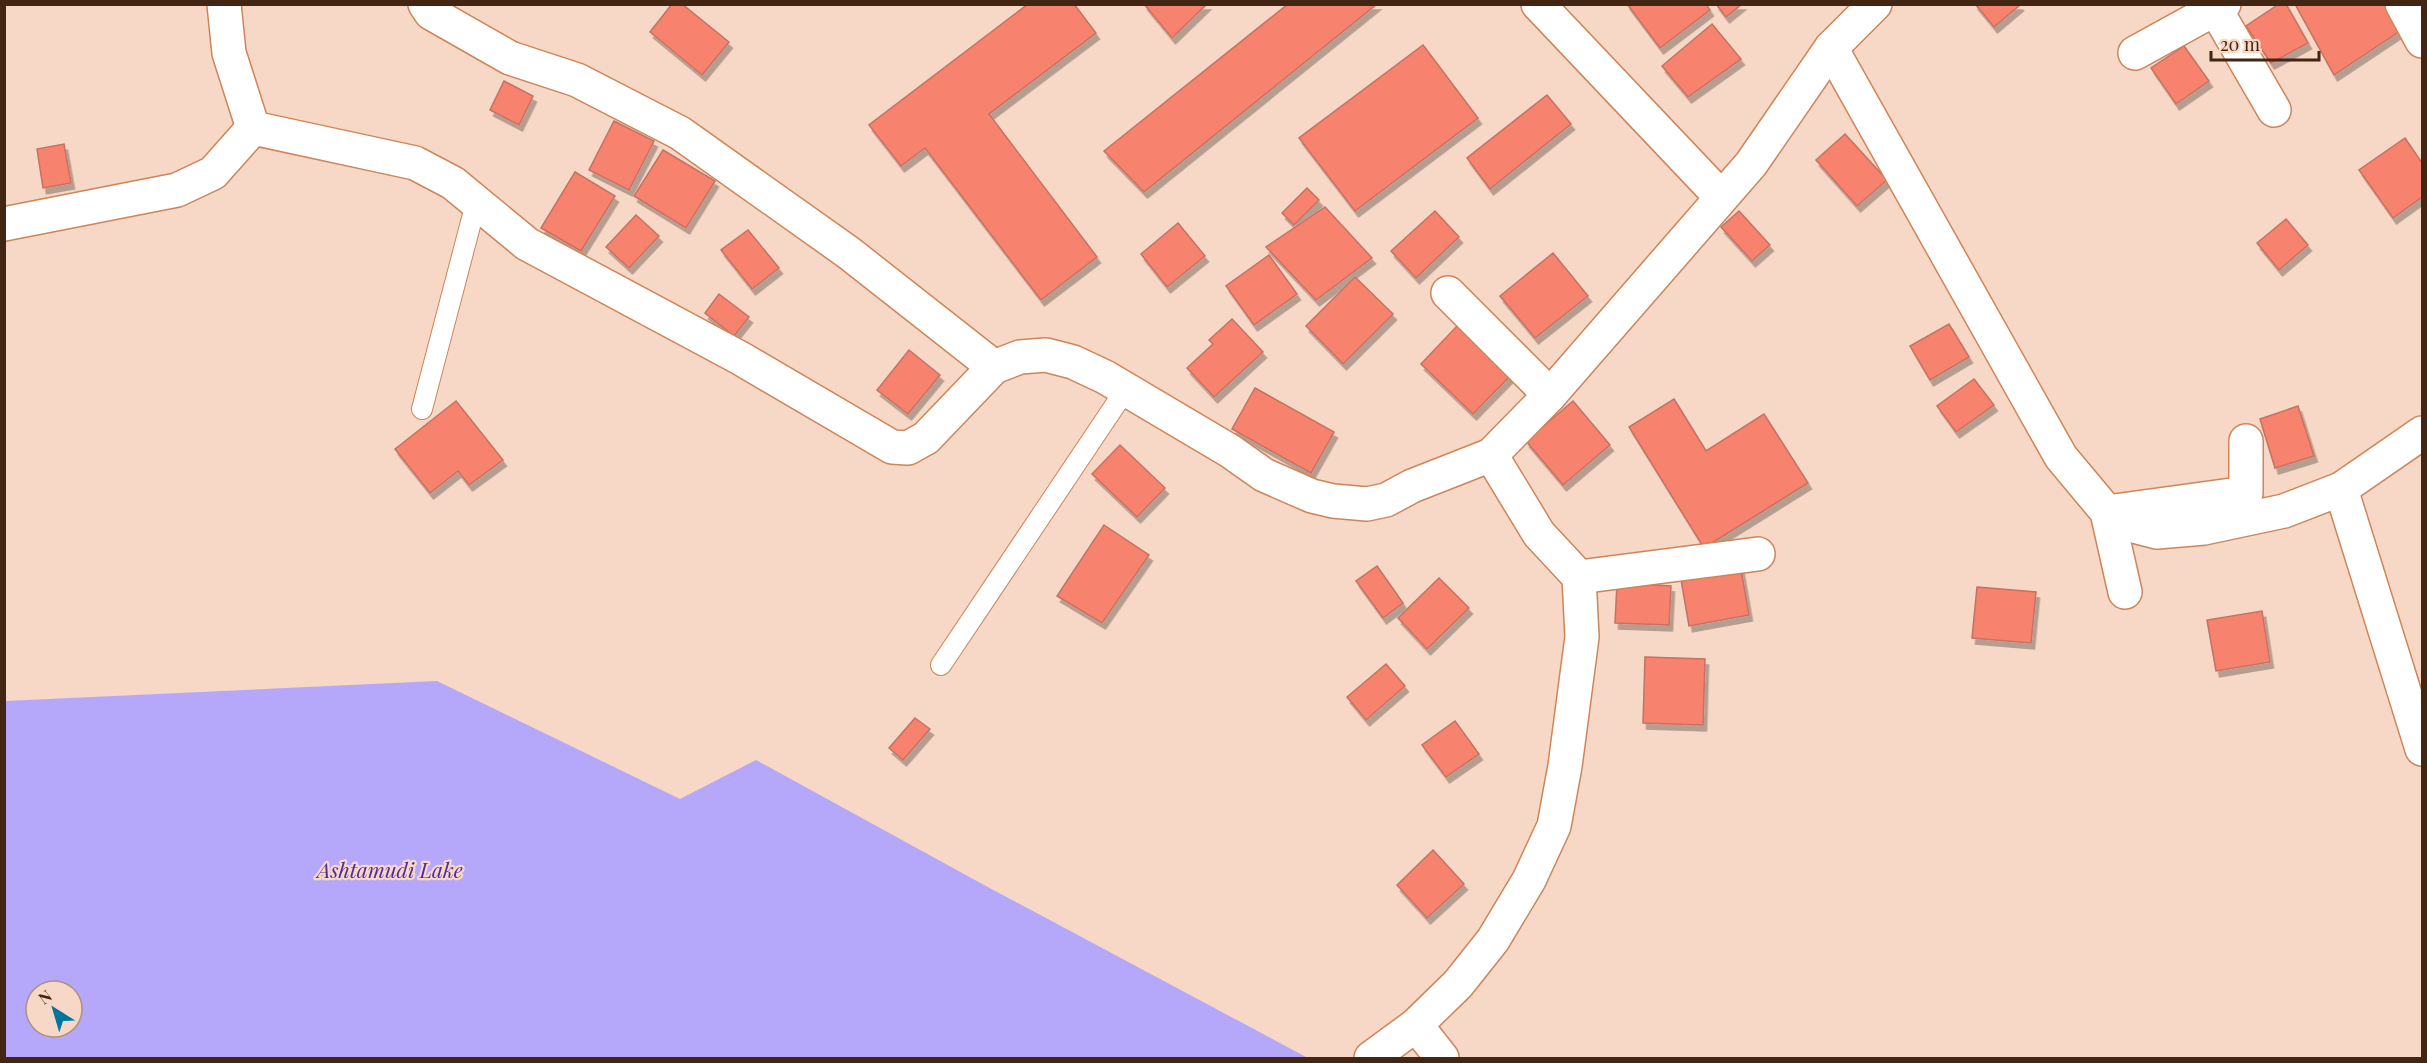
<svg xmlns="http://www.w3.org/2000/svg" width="2427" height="1063" font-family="'Playfair Display',serif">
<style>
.water{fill:#b5a7fa;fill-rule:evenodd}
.building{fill:#f7826e;stroke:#c57263;stroke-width:1.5;filter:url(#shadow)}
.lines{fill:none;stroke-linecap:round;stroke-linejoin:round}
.service-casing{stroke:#ce8559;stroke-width:22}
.minor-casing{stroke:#ce8559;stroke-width:36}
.service{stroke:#fff;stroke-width:20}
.minor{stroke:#fff;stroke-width:33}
.labels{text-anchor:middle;stroke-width:4.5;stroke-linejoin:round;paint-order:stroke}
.water-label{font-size:21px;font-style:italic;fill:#4f2aa0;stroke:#f7d7c5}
</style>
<defs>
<filter id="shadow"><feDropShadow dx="3.5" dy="6" stdDeviation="0" flood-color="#0004"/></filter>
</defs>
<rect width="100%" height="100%" fill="#f7d7c5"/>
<path class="water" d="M437,681L680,799L756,760L984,885L1308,1058H5V701ZM36,991H72V1027H36Z"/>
<g class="building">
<path d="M672,4H682L729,42L702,75L650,32Z"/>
<path d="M1028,4H1074L1096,33L989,114L1097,257L1041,300L925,148L901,166L869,125Z"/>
<path d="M1144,4H1207L1172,38Z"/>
<path d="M1288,4H1377L1144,192L1104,151Z"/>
<path d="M1627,4H1706L1710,10L1660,48Z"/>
<path d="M1716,4H1742L1726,17Z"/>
<path d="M1975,4H2019L2020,5L1994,27Z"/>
<path d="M2279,4H2286L2308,43L2271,63L2246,26Z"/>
<path d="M2295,4H2384L2400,31L2334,75Z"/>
<path d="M1712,24L1741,59L1688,97L1662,66Z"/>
<path d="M1423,45L1478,118L1355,211L1299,138Z"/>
<path d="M2184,46L2209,81L2176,104L2151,68Z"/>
<path d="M504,81L533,96L519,125L490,110Z"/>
<path d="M1547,95L1571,124L1490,189L1467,158Z"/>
<path d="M614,121L654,141L629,190L589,170Z"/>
<path d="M1845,134L1887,180L1857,206L1816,160Z"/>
<path d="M2405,138L2422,163V197L2393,218L2359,170Z"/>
<path d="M64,144L71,183L43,188L37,149Z"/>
<path d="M663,150L715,181L686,228L634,196Z"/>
<path d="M575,172L615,196L581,251L541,228Z"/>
<path d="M1307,188L1319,200L1294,225L1282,213Z"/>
<path d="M1325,207L1372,258L1316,300L1266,247Z"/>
<path d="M1435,211L1459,237L1416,278L1391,251Z"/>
<path d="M1739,211L1770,245L1752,261L1721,227Z"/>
<path d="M636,215L659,236L629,268L606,247Z"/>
<path d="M2286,219L2308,245L2279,270L2257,243Z"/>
<path d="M1178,223L1205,256L1167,287L1141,254Z"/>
<path d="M748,230L779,268L752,289L721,250Z"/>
<path d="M1553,253L1588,296L1535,338L1500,296Z"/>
<path d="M1269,255L1297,294L1254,325L1226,286Z"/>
<path d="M1355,277L1393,314L1343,364L1306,326Z"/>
<path d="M719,294L749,317L734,336L705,313Z"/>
<path d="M1232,319L1263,352L1214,397L1187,368L1213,344L1209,340Z"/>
<path d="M1949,324L1969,357L1930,380L1910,346Z"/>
<path d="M1458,325L1510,376L1473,414L1421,364Z"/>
<path d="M909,350L940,375L908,414L877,390Z"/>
<path d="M1974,379L1994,405L1956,432L1937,406Z"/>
<path d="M1255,388L1334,432L1311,473L1232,429Z"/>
<path d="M1674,399L1706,451L1764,414L1808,483L1704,548L1629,427Z"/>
<path d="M456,401L503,460L469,485L458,471L430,493L395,449Z"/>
<path d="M1573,401L1610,445L1563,485L1526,441Z"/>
<path d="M2298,406L2314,456L2275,468L2260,419Z"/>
<path d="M1120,445L1165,488L1137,517L1092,474Z"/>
<path d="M1104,525L1149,555L1102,623L1057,596Z"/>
<path d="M1740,564L1749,615L1689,626L1680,574Z"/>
<path d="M1377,566L1403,603L1383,618L1356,581Z"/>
<path d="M1439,578L1469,608L1427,649L1398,618Z"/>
<path d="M1617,583L1671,586L1669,625L1615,623Z"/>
<path d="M1977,587L2036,592L2031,643L1972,638Z"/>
<path d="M2262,611L2270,662L2216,671L2207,620Z"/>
<path d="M1645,657L1705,659L1703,725L1643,723Z"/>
<path d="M1386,664L1405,686L1366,720L1347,697Z"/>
<path d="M915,718L930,729L903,760L889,748Z"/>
<path d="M1455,721L1479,754L1446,777L1422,745Z"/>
<path d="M1433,850L1464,884L1427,918L1397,885Z"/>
</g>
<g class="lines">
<defs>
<g id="service">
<path d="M422,409L476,203"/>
<path d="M941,665L1126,389"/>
</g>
<g id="minor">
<path d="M224,4L229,53L253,128"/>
<path d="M425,4L431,13L510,58L577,80L680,133L849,253L994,367"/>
<path d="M1538,4L1721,197"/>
<path d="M2402,4L2422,41"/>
<path d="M2216,10L2274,110"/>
<path d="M1831,48L2061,457L2107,512L2130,525L2157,532L2204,528L2284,511L2341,489L2422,433"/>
<path d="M2135,53L2224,4"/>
<path d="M4,224L177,190L213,173L253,128L415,163L453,183L527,244L740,358L892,447L908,448L926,438L994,367L1020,357L1046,355L1073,362L1105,377L1230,451L1264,475L1312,496L1333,501L1367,504L1386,500L1412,486L1491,455L1550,395L1751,164L1831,48L1875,4"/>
<path d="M1448,293L1550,395"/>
<path d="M2341,489L2422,749"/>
<path d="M1579,577L1758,554"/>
<path d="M2125,592L2107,512L2246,493V441"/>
<path d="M1416,1025L1442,1058"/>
<path d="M1371,1058L1416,1025L1458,984L1493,940L1529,880L1554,826L1565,766L1582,637L1579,577L1539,534L1491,455"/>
</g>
</defs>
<use href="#service" class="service-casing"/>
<use href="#minor" class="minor-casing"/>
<use href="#service" class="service"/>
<use href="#minor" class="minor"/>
</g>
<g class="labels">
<g class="water-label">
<text x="390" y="878">Ashtamudi Lake</text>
</g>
</g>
<rect width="2427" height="1063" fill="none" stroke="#432513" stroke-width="12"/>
<g transform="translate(54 1009) rotate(323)"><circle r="28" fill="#f7d7c5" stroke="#af907e" stroke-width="1.5"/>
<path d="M0-4.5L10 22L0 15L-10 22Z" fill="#00769f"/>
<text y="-9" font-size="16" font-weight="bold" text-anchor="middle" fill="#432513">N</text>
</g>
<path d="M2211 51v9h108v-9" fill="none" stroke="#432513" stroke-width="3"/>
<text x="2220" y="51" font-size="18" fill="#432513" stroke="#f7d7c5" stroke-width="4.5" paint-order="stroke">20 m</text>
</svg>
